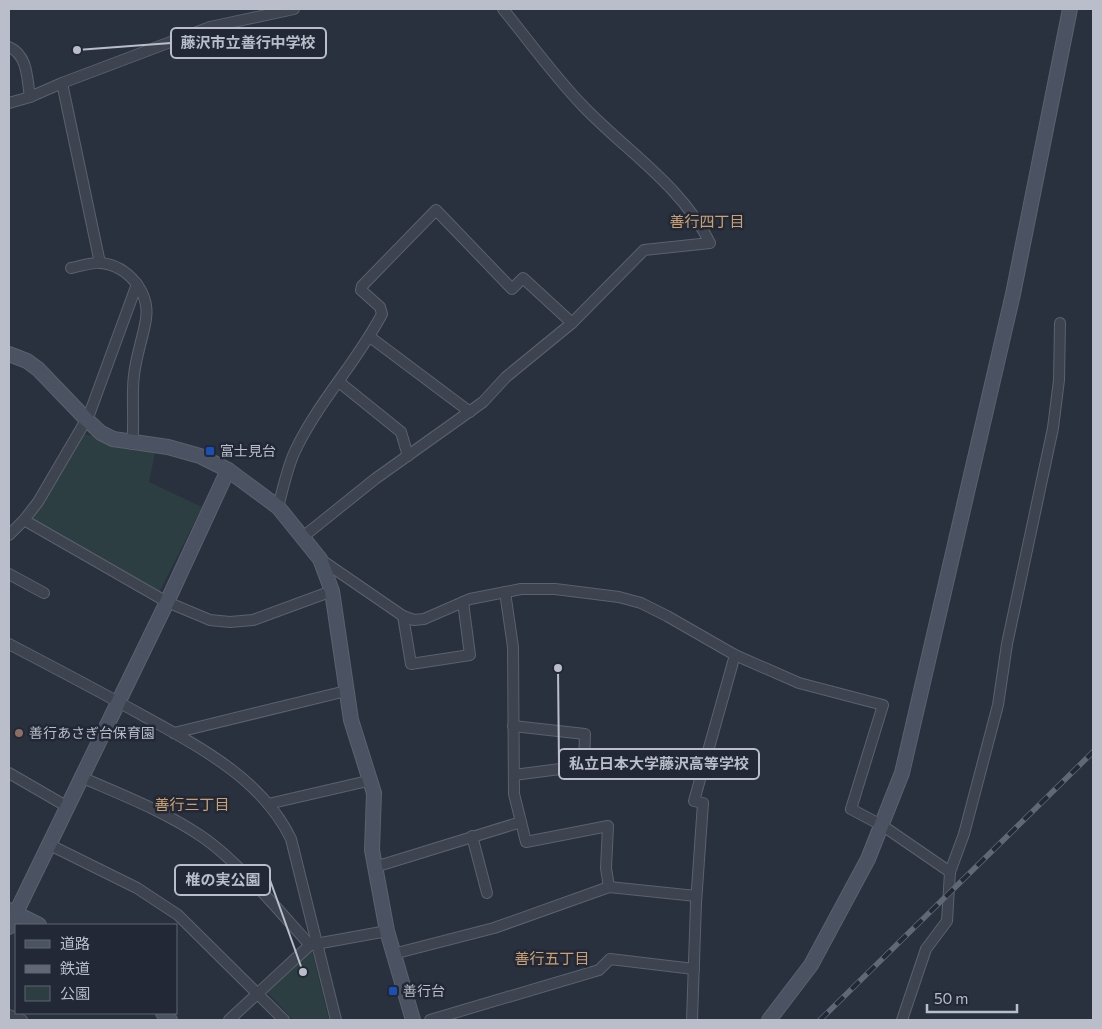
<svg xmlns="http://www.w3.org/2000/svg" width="1102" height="1029" font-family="Commissioner,'Noto Sans JP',sans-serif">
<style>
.green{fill:#2c3e41}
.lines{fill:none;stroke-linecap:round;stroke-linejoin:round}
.street-casing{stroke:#5b616d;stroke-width:12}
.secondary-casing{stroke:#5b616d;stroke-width:16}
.street{stroke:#3d434f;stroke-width:10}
.secondary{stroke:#4b5262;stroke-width:14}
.rail-casing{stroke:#606776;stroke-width:5.5}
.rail{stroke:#222835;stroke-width:4;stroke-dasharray:11;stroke-linecap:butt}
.transit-dot{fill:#1a4fb4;stroke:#222835;stroke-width:2}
.education-dot{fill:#8d6e63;stroke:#222835;stroke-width:2}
.labels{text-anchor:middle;stroke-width:5;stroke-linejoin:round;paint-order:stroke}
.poi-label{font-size:14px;fill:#babeca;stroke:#222835;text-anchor:start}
.neighbourhood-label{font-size:15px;fill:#cba173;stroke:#222835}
.leader{fill:none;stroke:#babeca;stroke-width:2}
.callout-dot{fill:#babeca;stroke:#222835;stroke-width:2}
.callout{fill:#222835;stroke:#babeca;stroke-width:2}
.callout-label{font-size:15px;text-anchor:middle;font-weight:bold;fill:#babeca}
</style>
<rect width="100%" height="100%" fill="#29313f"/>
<g class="green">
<path d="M85,434L100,438L123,449L155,453L149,482L202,507L160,591L33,520L36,511Z"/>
<path d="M312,951L329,1020H293L267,992Z"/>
</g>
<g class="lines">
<defs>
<g id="street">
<path d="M9,47C28,55 27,79 30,97"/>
<path d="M62,83L100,263"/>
<path d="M9,103L30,97L62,83L210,27L294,9"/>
<path d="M71,268C81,266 92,262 101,263C128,266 150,292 146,319C143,338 136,356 134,375C131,398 135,421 132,444"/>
<path d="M370,337L470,412"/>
<path d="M339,382L401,432L408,456"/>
<path d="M278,507C283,489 287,468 295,451C318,402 357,362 382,314L380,307L361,290L362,286L436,210L512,289L523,278L572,323"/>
<path d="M24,520L167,602L210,620L230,622L253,620L332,591"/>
<path d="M9,535L24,520L38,502L89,415L137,284"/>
<path d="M304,536L375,479L483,402L506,377L572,323L644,250L710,243C681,185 626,151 583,106C554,76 529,41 503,9"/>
<path d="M320,559L403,616L414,620L424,619L470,599L521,589H555L619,597L641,603L667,616L735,655L799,683L883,705L851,809L883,826L950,872L947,921L926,949L902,1020"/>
<path d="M9,574L44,593"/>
<path d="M505,592L513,647L514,794L526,842L608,826L606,868L609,887"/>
<path d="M403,616L411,664L470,655L463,602"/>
<path d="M9,644C53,667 97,690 140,714C196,745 262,778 291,839L336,1020"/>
<path d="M513,726L585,734L584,766"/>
<path d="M174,733L346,691"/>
<path d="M9,773L66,806"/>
<path d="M514,775L598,764"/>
<path d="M81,777C122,795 164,811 201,836C238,861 279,911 310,945"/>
<path d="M268,804L372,780"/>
<path d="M472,836L487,893"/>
<path d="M48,844L137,888L178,915L284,1020"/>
<path d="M375,867L521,822"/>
<path d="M950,872L964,834L998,705L1007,644L1053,428L1059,380L1060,323"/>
<path d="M393,954L494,928L609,887L696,896"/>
<path d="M9,1015L22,1020"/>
<path d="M229,1020L310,945L387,931"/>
<path d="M430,1020L599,970L610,959L694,969"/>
<path d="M692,1020L696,903L703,803L694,801L735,655"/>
</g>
<g id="secondary">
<path d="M9,354L27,361L38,369L86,419L101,433L113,439L168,447L200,456L228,470L278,507L320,559L332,591L351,720L374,793L372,850L387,931L413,1020"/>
<path d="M9,910L39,925"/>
<path d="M9,927L167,602L228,470"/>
<path d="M163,1013L170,1020"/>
<path d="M769,1020L811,965L868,859L902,773L1013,294L1070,9"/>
</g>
</defs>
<use href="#street" class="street-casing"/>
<use href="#secondary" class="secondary-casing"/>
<use href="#street" class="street"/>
<use href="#secondary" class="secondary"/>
<defs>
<path id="rail" d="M820,1020L1093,752"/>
</defs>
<use href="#rail" class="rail-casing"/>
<use href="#rail" class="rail"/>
</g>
<g class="transit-dot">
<rect x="205" y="446" width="10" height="10" rx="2.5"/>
<rect x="388" y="986" width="10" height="10" rx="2.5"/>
</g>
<circle class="education-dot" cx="19" cy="733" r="5"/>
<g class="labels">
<g class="poi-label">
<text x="220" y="456">富士見台</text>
<text x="29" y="738">善行あさぎ台保育園</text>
<text x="403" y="996">善行台</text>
</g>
<g class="neighbourhood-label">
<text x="707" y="227">善行四丁目</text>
<text x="192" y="810">善行三丁目</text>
<text x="552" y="964">善行五丁目</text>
</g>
</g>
<path class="leader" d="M77 50L171 43M558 668L559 764M303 972L270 880"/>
<g class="callout-dot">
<circle cx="77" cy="50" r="5"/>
<circle cx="558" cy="668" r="5"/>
<circle cx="303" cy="972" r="5"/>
</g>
<g class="callout">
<rect x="171" y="28" width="155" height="30" rx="5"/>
<rect x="559" y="749" width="200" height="30" rx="5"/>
<rect x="175" y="865" width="95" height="30" rx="5"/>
</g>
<g class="callout-label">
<text x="248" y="48">藤沢市立善行中学校</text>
<text x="659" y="769">私立日本大学藤沢高等学校</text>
<text x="223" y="885">椎の実公園</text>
</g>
<rect width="1102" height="1029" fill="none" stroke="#babeca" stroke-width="20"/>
<rect x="15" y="924" width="162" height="90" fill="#222835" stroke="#5f6471"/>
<rect x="25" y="940" width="25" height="8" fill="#4b5262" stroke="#5f6471"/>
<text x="60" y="949" font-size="15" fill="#babeca">道路</text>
<rect x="25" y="965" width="25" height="8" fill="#606776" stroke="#5f6471"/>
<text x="60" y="974" font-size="15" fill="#babeca">鉄道</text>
<rect x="25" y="986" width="25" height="15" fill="#2c3e41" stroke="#5f6471"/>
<text x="60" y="999" font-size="15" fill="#babeca">公園</text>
<path d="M927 1004v8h90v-8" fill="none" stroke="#babeca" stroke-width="2.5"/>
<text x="934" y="1004" font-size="15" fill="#babeca" stroke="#222835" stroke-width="4" paint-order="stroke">50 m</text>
</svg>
